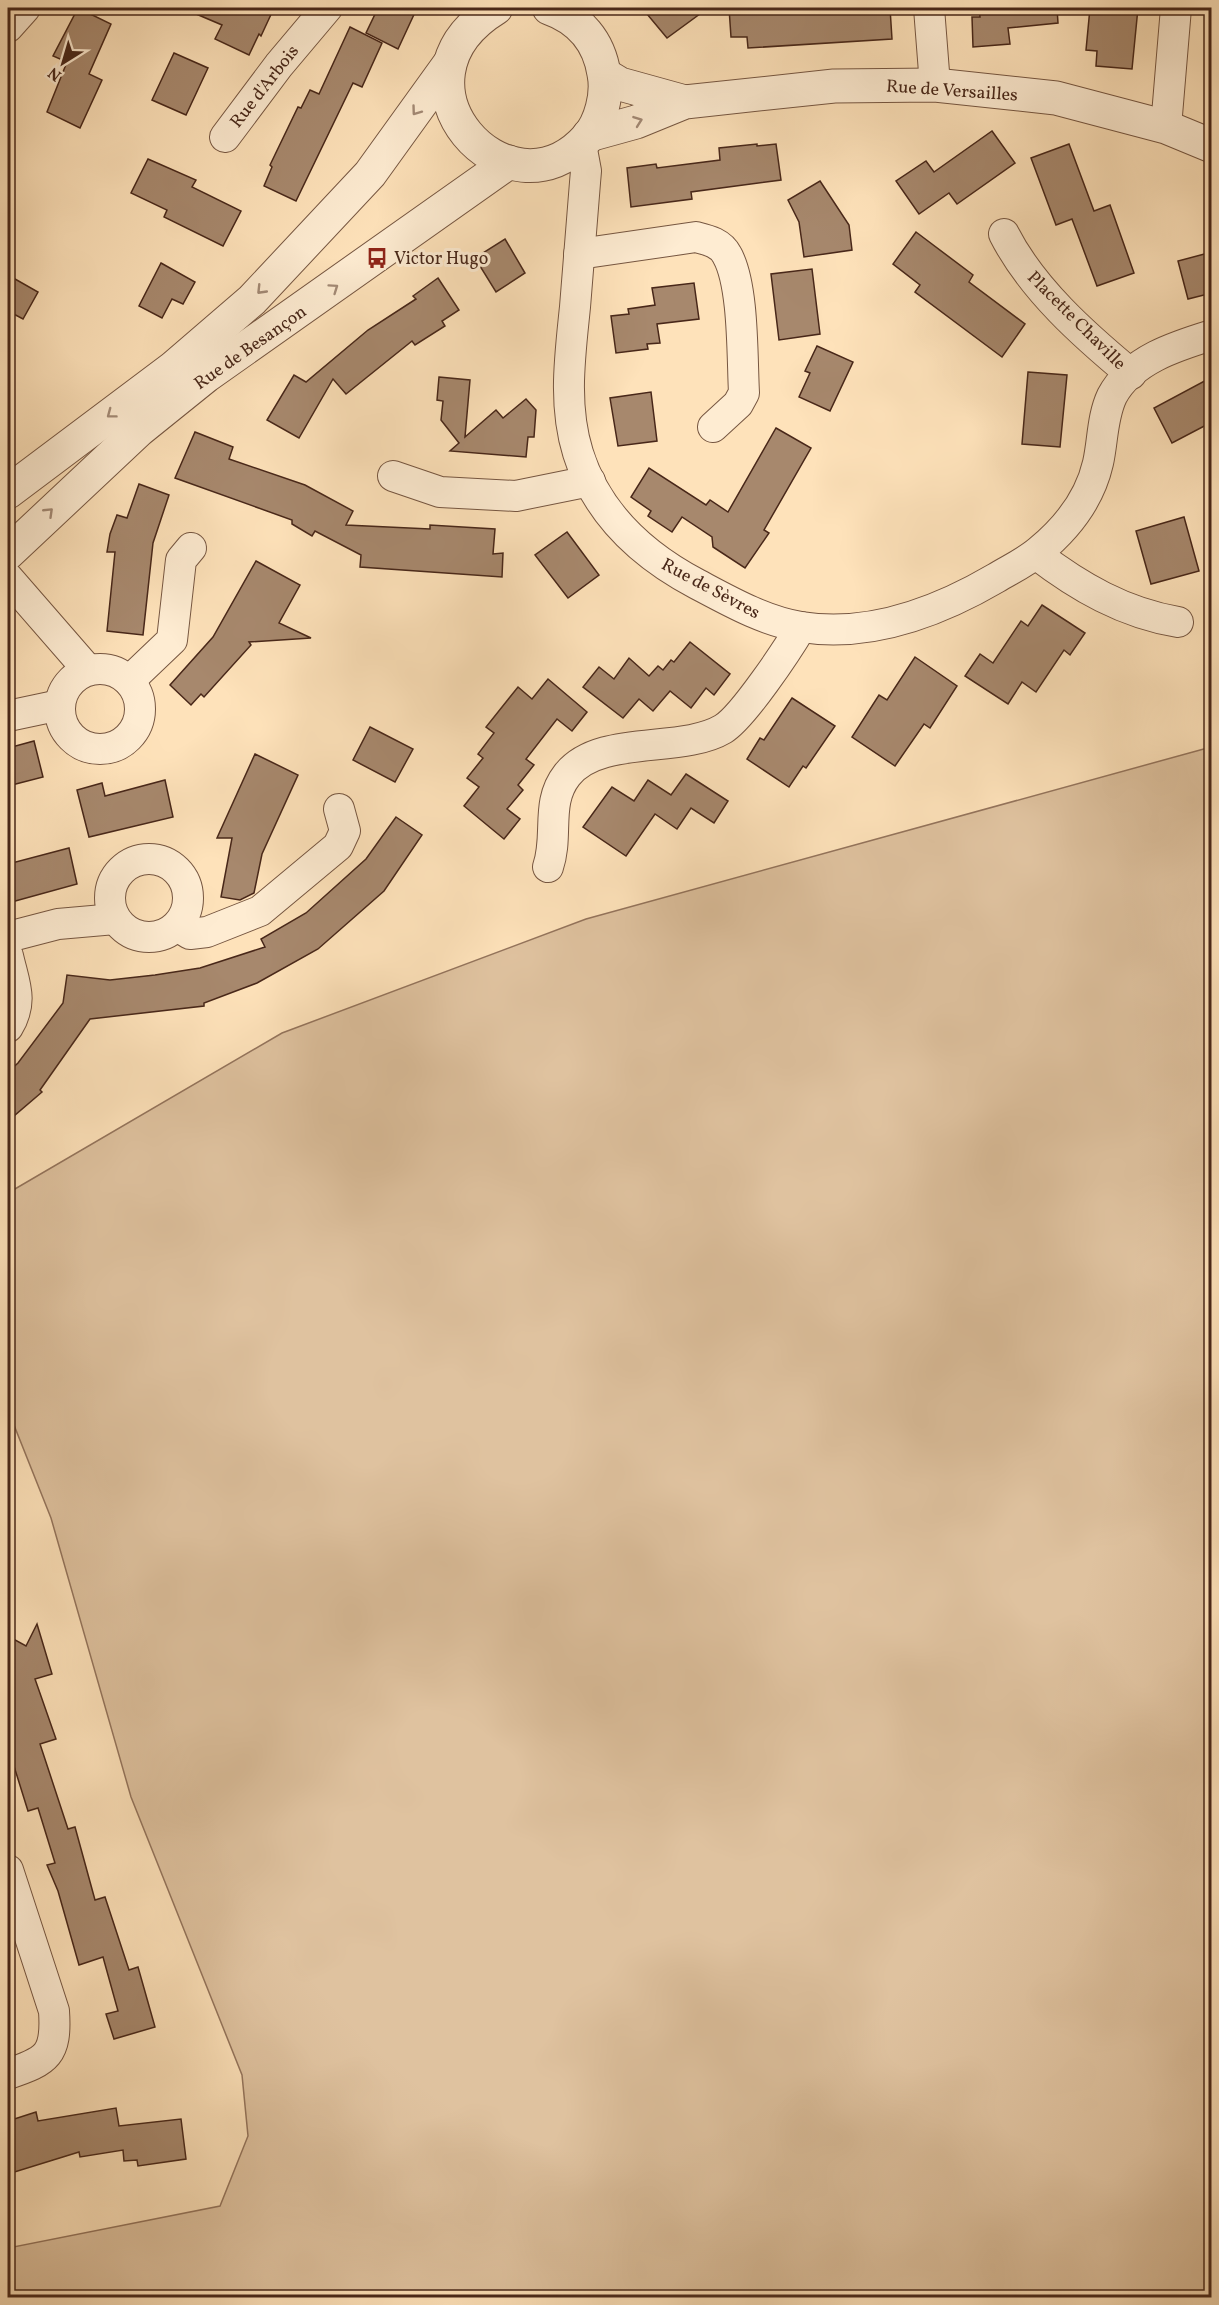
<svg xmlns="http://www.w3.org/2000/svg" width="1219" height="2305" font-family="Vollkorn,serif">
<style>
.green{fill:#dfc29f;stroke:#94745c;stroke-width:1.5}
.building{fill:#a7886d;stroke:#482719;stroke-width:1.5}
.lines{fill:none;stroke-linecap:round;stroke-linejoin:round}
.minor-casing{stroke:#765641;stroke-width:32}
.tertiary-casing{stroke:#765641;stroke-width:35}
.minor{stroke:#feecd2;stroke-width:30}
.tertiary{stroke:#feecd2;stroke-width:33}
.oneway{stroke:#a38a76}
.labels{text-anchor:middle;stroke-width:6;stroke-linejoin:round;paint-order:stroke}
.street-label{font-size:18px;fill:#482719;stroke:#feecd2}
.poi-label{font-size:18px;fill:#482719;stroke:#feecd2;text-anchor:start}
</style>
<rect width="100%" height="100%" fill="#fee2ba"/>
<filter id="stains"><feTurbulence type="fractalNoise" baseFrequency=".00333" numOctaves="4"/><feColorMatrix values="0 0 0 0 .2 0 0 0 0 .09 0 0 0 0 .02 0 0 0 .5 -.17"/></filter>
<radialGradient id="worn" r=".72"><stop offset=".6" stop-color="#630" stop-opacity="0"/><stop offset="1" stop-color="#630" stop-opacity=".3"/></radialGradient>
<path class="green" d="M1211,747V2297H8V2248L220,2206L248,2136L242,2075L131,1797L51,1518L8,1410V1193L282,1033L586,919Z"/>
<g class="building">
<path d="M78,8L111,24L89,74L102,80L80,128L47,112L67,62L53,56Z"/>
<path d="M182,8H274L261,36L259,34L249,55L215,39L222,25Z"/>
<path d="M378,8H417L398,49L366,33Z"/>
<path d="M642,8H708L667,38Z"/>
<path d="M729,8H890L892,39L748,48L747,37H731Z"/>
<path d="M979,8H1057L1058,23L1008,28L1010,44L973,47L972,17H980Z"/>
<path d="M1090,8H1138L1132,69L1096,66L1097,51L1086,50Z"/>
<path d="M350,27L382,43L362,87L353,83L296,201L264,186L272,167L270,165L298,107L301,108L310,90L319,94Z"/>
<path d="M174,53L208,68L186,115L152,100Z"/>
<path d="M992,131L1015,163L957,204L949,193L919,214L896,181L926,161L934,172Z"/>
<path d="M757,144V146L776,144L781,180L691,192L692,199L631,207L627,168L656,164L657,168L720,160L719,148Z"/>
<path d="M1069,144L1094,211L1110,205L1134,273L1097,286L1072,219L1056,225L1031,158Z"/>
<path d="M148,159L196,180L192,187L241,211L223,246L164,217L167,210L131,193Z"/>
<path d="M820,181L849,225L852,250L804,257L799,222L788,200Z"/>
<path d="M916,232L973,275L969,282L1025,324L1002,357L915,292L920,285L893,264Z"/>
<path d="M505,239L525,273L496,292L475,258Z"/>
<path d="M1212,252V293L1188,299L1178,261Z"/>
<path d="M161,263L195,282L183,304L172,299L162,318L139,306Z"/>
<path d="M812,269L820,334L779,340L771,274Z"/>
<path d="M8,275L38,292L23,319L8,311Z"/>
<path d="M438,278L459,310L442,321L445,326L415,345L412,341L346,394L333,379L299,438L267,420L294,375L306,382L368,330L416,299L413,296Z"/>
<path d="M694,283L699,319L657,324L660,343L647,344L648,349L616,353L611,316L629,314L628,309L655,305L652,288Z"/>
<path d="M817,346L853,362L830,411L799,397L810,373L805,371Z"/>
<path d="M1028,372L1067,375L1060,447L1022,444Z"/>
<path d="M439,377L470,380L465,437L496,410L503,418L526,399L536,410L534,437H528L526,457L450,451L459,443L441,420L443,401L437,400Z"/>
<path d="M1212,377V422L1172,443L1154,408Z"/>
<path d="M651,392L657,441L618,446L610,398Z"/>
<path d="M776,428L811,448L764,530L769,533L745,568L713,547L712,537L682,517L672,532L648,516L651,511L631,497L649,468L706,505L710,500L728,512Z"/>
<path d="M195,432L233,447L229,459L305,485L353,511L346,525L430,529V525L495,529L493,554L503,553L502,577L360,567L361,555L315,531L312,536L292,524V520L175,478Z"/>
<path d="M139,484L169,495L153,543L143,635L107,631L115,552H107L110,534L117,515L127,518Z"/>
<path d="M1184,517L1199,571L1151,584L1136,531Z"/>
<path d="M567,532L599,575L568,598L535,555Z"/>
<path d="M256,561L300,585L279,623L311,638L249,642L251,645L204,697L201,694L191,705L170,685L213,637Z"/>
<path d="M1042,605L1085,633L1070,655L1064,650L1036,692L1022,682L1008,704L965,676L980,654L993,663L1021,621L1028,626Z"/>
<path d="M690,642L730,674L714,695L706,688L691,708L670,691L653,711L639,699L623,718L583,687L599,667L614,679L629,658L649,676L658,666L663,670L671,660L674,662Z"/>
<path d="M915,657L957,686L930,728L924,724L895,766L852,737L879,695L887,700Z"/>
<path d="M548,679L587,712L572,731L557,719L526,759L534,765L518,785L523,790L507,809L520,819L504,839L464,806L479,787L467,778L483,758L478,754L494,733L486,727L518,687L532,699Z"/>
<path d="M792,698L835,726L806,768L803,766L789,787L747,759L760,738L764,740Z"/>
<path d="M370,727L413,749L395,782L353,760Z"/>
<path d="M34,741L43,777L8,786V748Z"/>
<path d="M255,754L298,775L262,854L254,893L240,900L221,897L232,838H217Z"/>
<path d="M686,774L728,801L714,823L691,808L677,829L655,814L626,856L583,827L612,787L634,801L648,780L671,795Z"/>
<path d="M165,780L173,817L89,837L77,790L102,783L105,796Z"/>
<path d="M396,817L422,835L384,891L318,949L257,983L204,1003V1006L90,1019L40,1090L42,1092L8,1121V1072L18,1063L63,1003L67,975L110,980L155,975L200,968L265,947L261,939L306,913L366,859Z"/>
<path d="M69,848L77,884L8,903V864Z"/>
<path d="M37,1624L52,1674L35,1679L56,1739L40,1744L68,1829L75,1827L95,1900L105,1897L129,1970L138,1967L155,2027L114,2039L106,2014L118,2011L103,1957L79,1965L58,1891L47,1865L55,1863L38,1808L28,1811L8,1747V1636L26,1646Z"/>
<path d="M116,2108L119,2126L181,2119L186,2159L138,2166L137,2160L124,2161L123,2150L80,2157L79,2152L8,2174V2121L36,2112L38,2121Z"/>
</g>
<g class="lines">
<defs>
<g id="minor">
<path d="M929,8L935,85"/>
<path d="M8,27L25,8"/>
<path d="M1166,127L1176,8"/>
<path d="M225,137L279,65L327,8"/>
<path d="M581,144L586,171C582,216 579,261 575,307C570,356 563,405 578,453C597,514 642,555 697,584C729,601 764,621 801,627C870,638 938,612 996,578C1011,569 1026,562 1039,551C1067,528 1090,498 1098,463C1103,441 1102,417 1112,396C1131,360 1176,346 1212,335"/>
<path d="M1004,234C1032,289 1084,335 1131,374"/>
<path d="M579,254L696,237C708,240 721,243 727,255C744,285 742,357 744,393L738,404L713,427"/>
<path d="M393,476L440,492L516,496L590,481"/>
<path d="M1036,554C1079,587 1124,613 1178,622"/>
<path d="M8,578L88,670"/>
<circle cx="100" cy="709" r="40"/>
<path d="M129,681L172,640L181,560L191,548"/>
<path d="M8,716L60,705"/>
<circle cx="149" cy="898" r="39"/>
<path d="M548,867C559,835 545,803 567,775C599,734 681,754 723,729C743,717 788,649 801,627"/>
<path d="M177,926L190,934L207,932L260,911L338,846L345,831L339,809"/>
<path d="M8,937L58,924L115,919"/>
<path d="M8,956C14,983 24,1001 8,1027"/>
<path d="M8,1870L54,2011C57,2055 47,2061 8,2074"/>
</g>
<g id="tertiary">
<path d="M496,8C376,82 508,226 587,138C601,123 608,94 604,74C599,41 580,19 549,8"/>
<path d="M605,75L620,84L685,102"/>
<path d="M589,135L636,122L685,102L834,86L935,85L1056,98L1166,127L1212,146"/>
<path d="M8,492L173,368L252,300L370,174L450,63"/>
<path d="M8,553L139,430L206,376L509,162"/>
</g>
</defs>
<use href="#minor" class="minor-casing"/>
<use href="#tertiary" class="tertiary-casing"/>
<use href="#minor" class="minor"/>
<use href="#tertiary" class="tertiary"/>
</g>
<defs><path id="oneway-chevron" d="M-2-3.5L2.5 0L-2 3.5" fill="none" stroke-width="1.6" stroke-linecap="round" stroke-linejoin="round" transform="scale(1.5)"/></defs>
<g class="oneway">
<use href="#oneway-chevron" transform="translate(416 111) rotate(126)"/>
<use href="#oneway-chevron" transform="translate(638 121) rotate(-20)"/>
<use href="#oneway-chevron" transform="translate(334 288) rotate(-35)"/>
<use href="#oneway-chevron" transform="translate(261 290) rotate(134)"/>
<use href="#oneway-chevron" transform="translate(111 414) rotate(143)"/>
<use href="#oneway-chevron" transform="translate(49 512) rotate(-44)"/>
</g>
<defs>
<symbol id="bus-bare" viewBox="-9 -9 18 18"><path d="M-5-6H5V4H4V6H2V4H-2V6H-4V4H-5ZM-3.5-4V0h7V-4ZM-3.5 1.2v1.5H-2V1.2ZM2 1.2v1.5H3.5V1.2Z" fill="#8f2418" stroke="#feecd2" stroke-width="2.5" paint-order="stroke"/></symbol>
</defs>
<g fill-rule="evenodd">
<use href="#bus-bare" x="362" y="243" width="30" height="30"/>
</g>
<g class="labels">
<g class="street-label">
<text transform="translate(264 86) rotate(-52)" y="6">Rue d'Arbois</text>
<text transform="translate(952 90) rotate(4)" y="6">Rue de Versailles</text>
<text transform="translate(1077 320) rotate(45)" y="6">Placette Chaville</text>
<text transform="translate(250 347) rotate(-35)" y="6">Rue de Besançon</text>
<text transform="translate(711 588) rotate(28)" y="6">Rue de Sèvres</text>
</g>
<g class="poi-label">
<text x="394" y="264">Victor Hugo</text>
</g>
</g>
<rect width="1219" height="2305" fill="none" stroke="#fee2ba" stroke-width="30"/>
<rect x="9" y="9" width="1201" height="2287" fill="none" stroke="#482719" stroke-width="3"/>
<rect x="15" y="15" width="1189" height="2275" fill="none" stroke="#482719" stroke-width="1.5"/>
<g transform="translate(63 63) rotate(217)" stroke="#feecd2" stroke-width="4.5" paint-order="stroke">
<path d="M0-4.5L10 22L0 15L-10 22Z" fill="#482719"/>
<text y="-9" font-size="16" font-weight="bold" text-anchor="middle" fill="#482719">N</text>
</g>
<rect width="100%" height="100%" filter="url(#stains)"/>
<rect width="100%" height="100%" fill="url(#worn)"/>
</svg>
